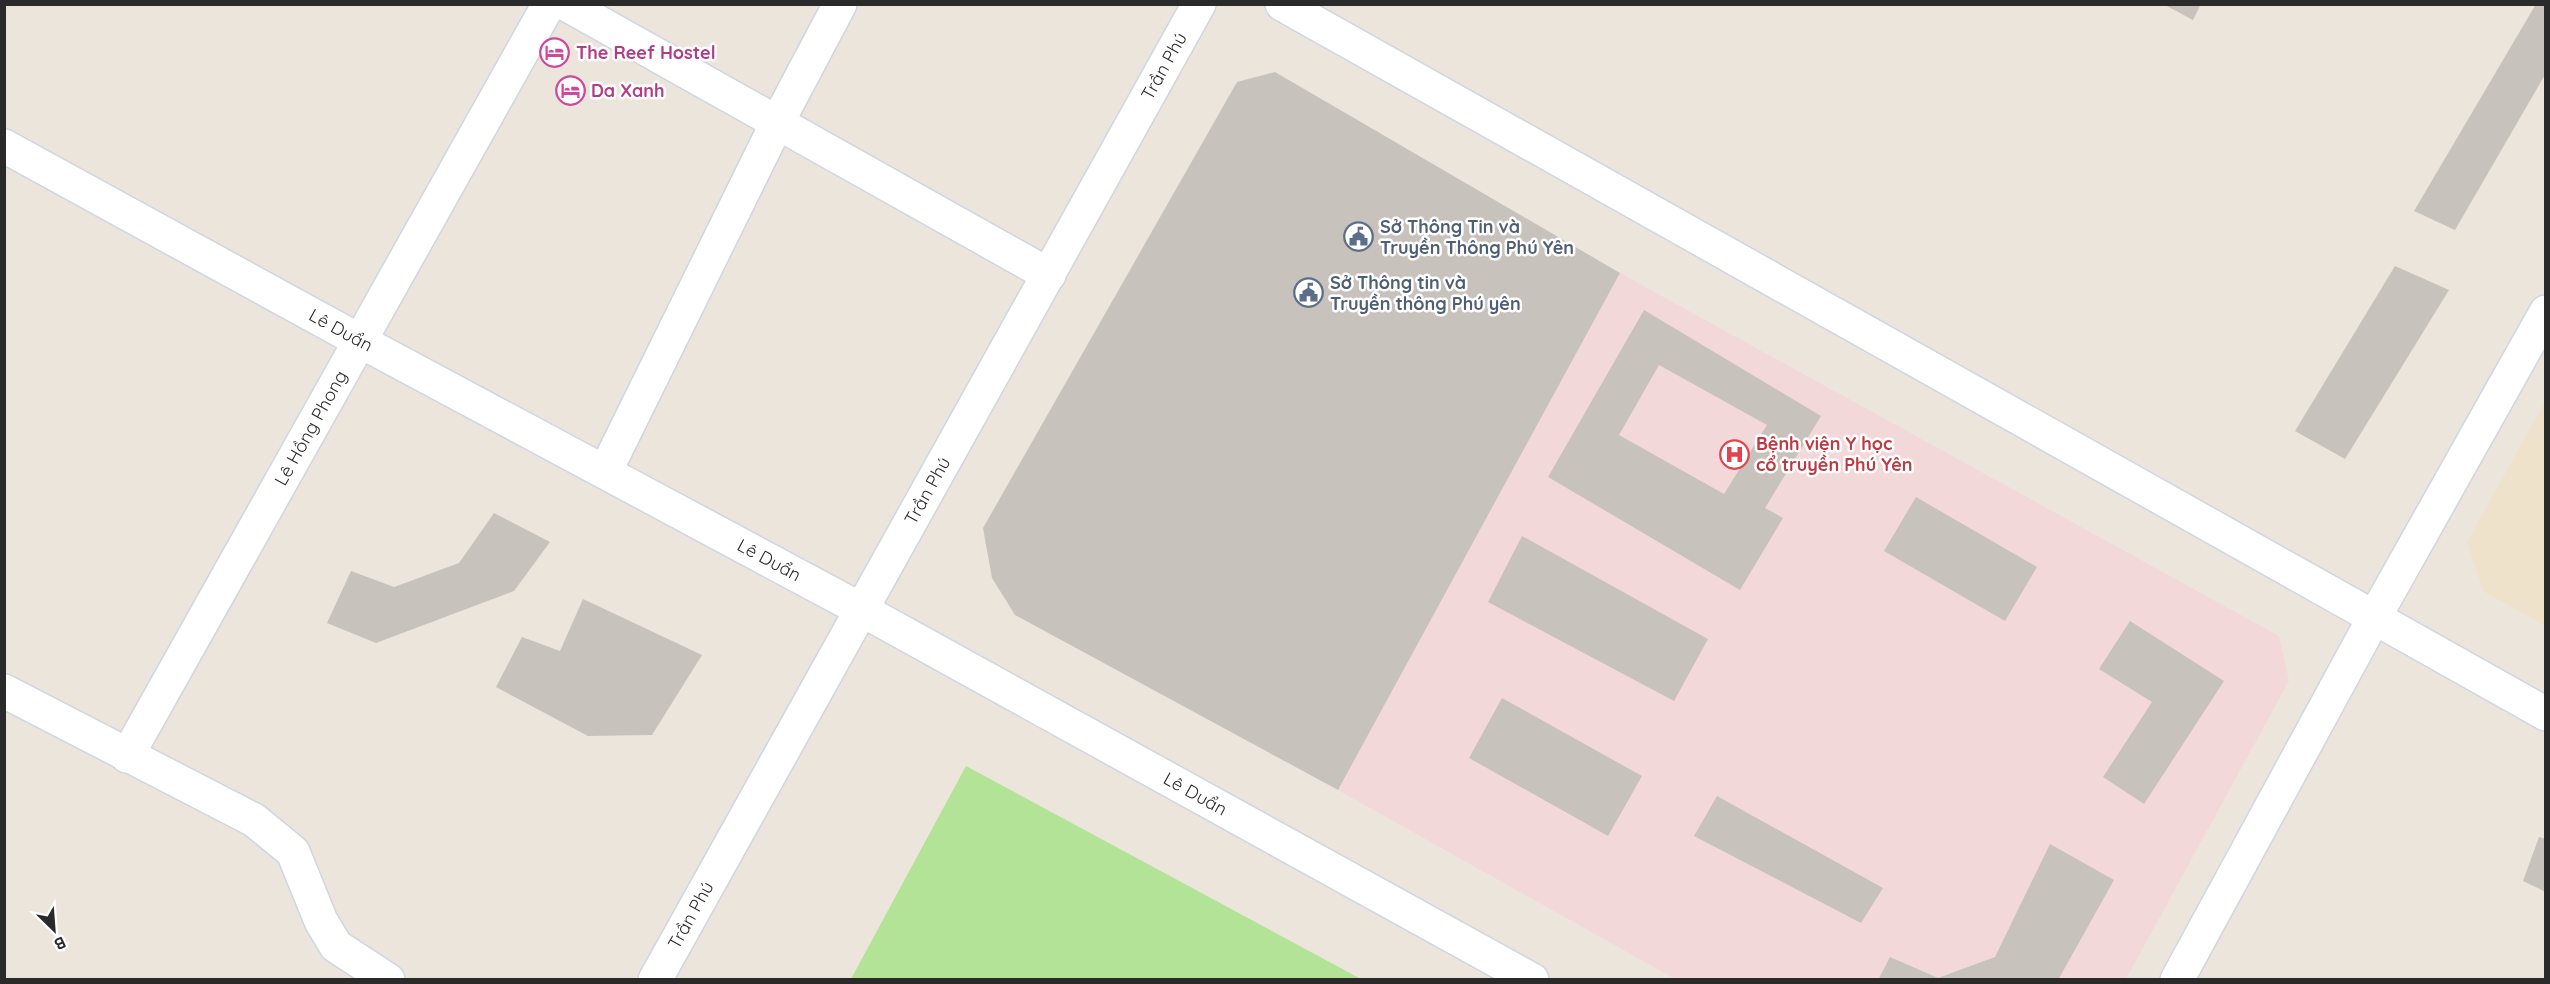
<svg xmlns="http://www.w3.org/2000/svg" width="2550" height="984" font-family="Quicksand,sans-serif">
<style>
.education{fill:#eee2cb}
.medical{fill:#f3d8da}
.green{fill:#b2e397}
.building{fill:#c7c2bb;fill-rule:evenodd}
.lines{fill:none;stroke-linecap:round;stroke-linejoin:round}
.street-casing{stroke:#d1d4e3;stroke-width:36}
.secondary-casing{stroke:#d1d4e3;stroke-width:36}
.street{stroke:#fff;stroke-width:33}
.secondary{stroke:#fff;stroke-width:33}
.labels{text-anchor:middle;stroke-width:5;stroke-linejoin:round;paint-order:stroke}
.hotel-label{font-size:18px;font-weight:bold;fill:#b23c85;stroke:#fff;text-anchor:start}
.street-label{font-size:18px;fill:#2a2a2a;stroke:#fff}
.service-label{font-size:18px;font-weight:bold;fill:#4e5e75;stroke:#fff;text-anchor:start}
.health-label{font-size:18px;font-weight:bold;fill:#be3a42;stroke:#fff;text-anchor:start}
</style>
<rect width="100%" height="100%" fill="#ece5db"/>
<path class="education" d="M2545,402V626L2483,591L2467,542Z"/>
<path class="medical" d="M1620,273L2279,636L2289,681L2126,979H1675L1338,790Z"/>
<path class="green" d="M966,766L1361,979H851Z"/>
<g class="building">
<path d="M2163,4H2201L2193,20Z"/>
<path d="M2536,4H2546V73L2455,230L2414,211Z"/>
<path d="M1275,72L1620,273L1338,790L1015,615L992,578L983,528L1237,82Z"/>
<path d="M2395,266L2449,290L2345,459L2295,431Z"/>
<path d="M1644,310L1821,416L1765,508L1783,518L1740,590L1548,477ZM1659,365L1767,425L1724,494L1619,435Z"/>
<path d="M1916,497L2037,567L2005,621L1884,551Z"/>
<path d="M494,513L550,542L514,591L376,643L327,623L351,571L394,587L459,563Z"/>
<path d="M1522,536L1708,639L1674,701L1488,602Z"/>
<path d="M583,599L702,655L652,735L588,736L496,687L522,637L560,651Z"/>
<path d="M2130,621L2224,681L2144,804L2103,777L2152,702L2099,669Z"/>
<path d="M1502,698L1642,776L1608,836L1469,758Z"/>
<path d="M1717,796L1883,888L1861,923L1694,836Z"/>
<path d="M2539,837L2546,839V892L2523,881Z"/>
<path d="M2050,844L2114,880L2058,980H1878L1890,957L1938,978L1995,957Z"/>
</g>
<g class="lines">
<defs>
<g id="street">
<path d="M566,4L1049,275"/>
<path d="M1282,4L2546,714"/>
<path d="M605,472L777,123L840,4"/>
<path d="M4,691L254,820L293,852L321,921L336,946L388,980"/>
<path id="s1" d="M127,756L549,4"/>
<path d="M2177,980L2374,618L2546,312"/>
</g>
<g id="secondary">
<path id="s2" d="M4,146L360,341L862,610L1532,980"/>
<path id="s3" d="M655,980L1199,4"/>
</g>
</defs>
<use href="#street" class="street-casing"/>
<use href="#secondary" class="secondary-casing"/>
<use href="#street" class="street"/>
<use href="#secondary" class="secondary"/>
</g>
<defs>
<symbol id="hotel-ring" viewBox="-11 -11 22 22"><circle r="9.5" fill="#fff" stroke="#d1479c" stroke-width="1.5"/><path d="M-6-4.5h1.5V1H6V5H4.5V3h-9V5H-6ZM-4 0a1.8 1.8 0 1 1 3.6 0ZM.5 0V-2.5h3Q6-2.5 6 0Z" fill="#d1479c"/></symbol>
<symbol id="civic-ring" viewBox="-11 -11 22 22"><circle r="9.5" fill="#fff" stroke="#5c6f8a" stroke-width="1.5"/><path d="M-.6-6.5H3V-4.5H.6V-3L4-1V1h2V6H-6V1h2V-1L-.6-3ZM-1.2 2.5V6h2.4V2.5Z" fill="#5c6f8a"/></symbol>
<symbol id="hospital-ring" viewBox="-11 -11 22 22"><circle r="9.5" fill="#fff" stroke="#e0444e" stroke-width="1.5"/><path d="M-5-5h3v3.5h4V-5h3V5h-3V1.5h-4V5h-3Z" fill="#e0444e"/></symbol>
</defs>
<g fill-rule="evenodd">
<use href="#hotel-ring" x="538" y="36" width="33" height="33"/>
<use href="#hotel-ring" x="554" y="74" width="33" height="33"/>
<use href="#civic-ring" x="1342" y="220" width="33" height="33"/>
<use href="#civic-ring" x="1292" y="276" width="33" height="33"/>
<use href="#hospital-ring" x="1718" y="438" width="33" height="33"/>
</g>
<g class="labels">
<g class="hotel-label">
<text x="576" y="59">The Reef Hostel</text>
<text x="591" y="97">Da Xanh</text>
</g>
<g class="street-label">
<text dy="6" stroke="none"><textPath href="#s3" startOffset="1046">Trần Phú</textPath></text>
<text dy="6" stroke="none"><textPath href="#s2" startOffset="384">Lê Duẩn</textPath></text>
<text dy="6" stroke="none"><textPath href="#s1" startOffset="376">Lê Hồng Phong</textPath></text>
<text dy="6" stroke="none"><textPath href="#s3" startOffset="560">Trần Phú</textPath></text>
<text dy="6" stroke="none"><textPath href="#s2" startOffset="870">Lê Duẩn</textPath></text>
<text dy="6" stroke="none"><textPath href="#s2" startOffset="1356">Lê Duẩn</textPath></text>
<text dy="6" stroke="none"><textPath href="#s3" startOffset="74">Trần Phú</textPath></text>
</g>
<g class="service-label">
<text x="1380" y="233">Sở Thông Tin và<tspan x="1380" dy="21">Truyền Thông Phú Yên</tspan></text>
<text x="1330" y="289">Sở Thông tin và<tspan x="1330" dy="21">Truyền thông Phú yên</tspan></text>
</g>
<g class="health-label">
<text x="1756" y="450">Bệnh viện Y học<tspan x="1756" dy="21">cổ truyền Phú Yên</tspan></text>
</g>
</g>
<rect width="2550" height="984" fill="none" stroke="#2a2a2a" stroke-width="12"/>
<g transform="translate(54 930) rotate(155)" stroke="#ffffff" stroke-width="4.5" paint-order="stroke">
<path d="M0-4.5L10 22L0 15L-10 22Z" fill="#2a2a2a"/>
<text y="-9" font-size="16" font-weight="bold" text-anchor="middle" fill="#2a2a2a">B</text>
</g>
</svg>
